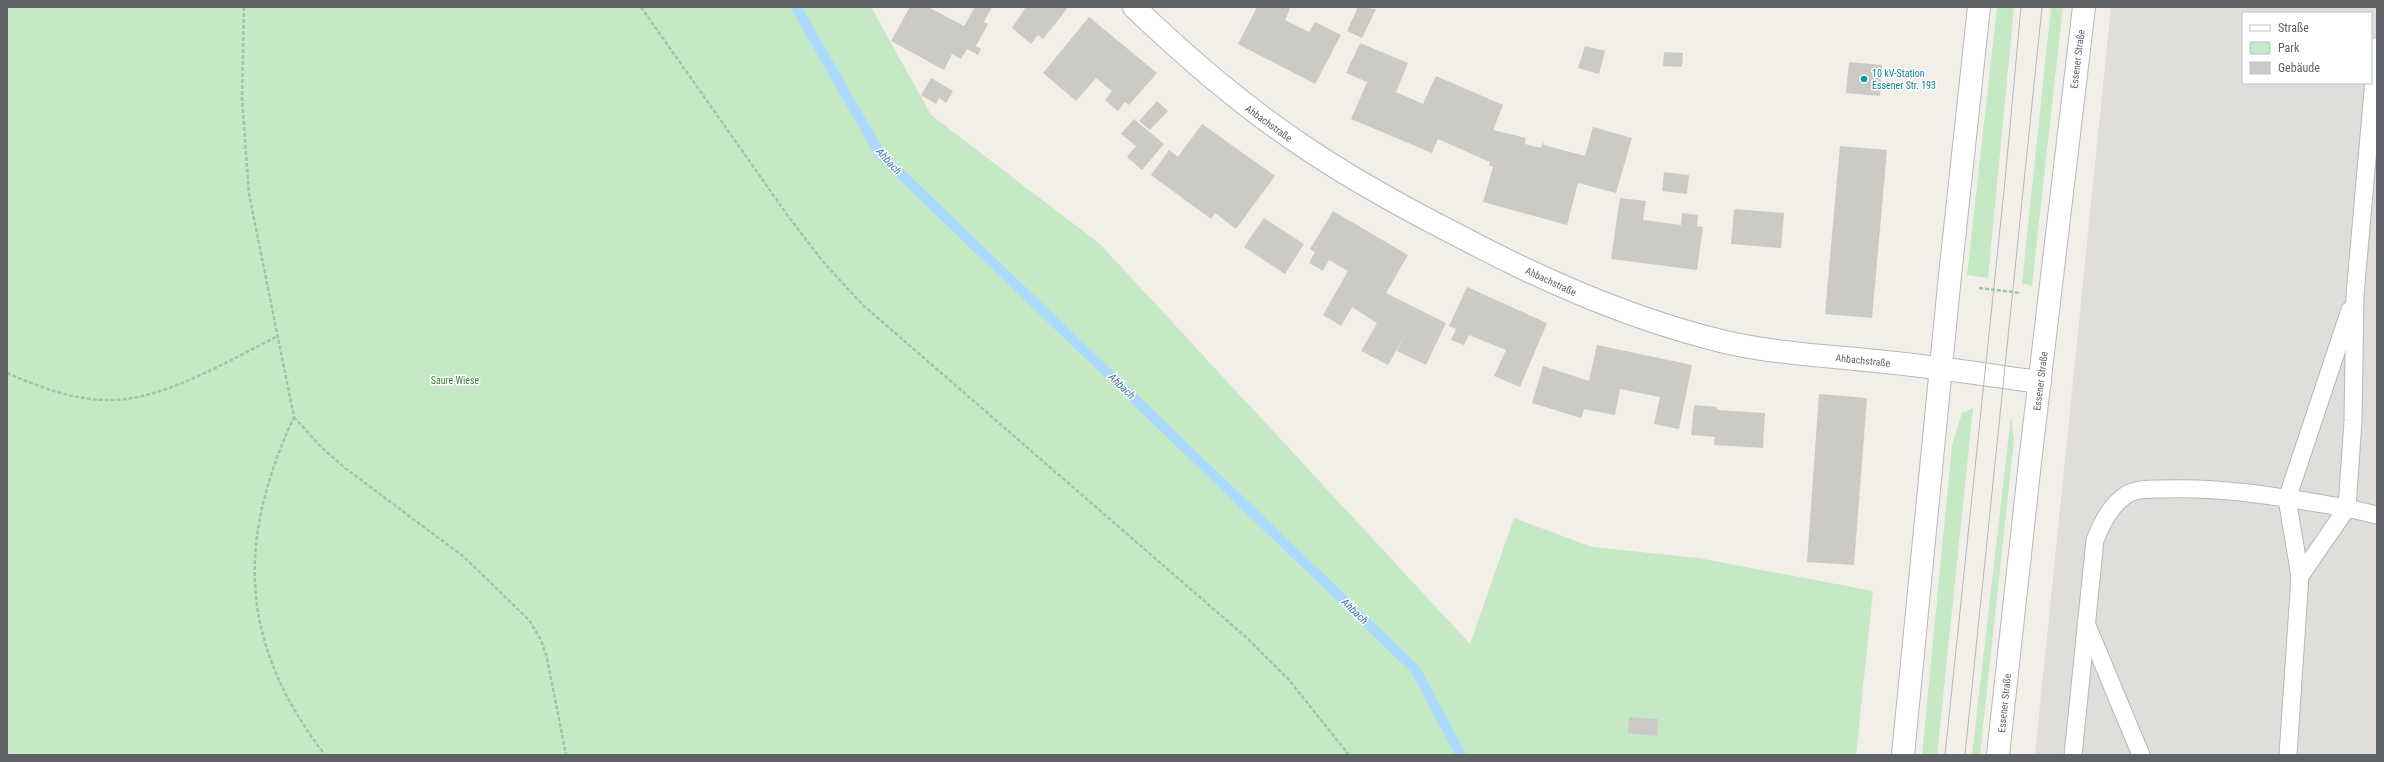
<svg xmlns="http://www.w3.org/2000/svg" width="2384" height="762" font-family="'Roboto Condensed',sans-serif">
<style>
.industrial{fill:#e0deda;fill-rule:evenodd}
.green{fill:#c5e8c5}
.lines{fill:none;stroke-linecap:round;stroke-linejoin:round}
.stream{stroke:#aadaff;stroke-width:10}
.building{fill:#cccac5}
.service-casing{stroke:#b5b8bc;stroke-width:19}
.minor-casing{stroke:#b5b8bc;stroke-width:24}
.secondary-casing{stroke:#b6babf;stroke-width:24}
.path{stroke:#9cc7a9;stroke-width:2.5;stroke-dasharray:4 2;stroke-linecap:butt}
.service{stroke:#fff;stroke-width:17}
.minor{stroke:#fff;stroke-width:22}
.secondary{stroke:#fff;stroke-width:22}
.tram{stroke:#b6b7b8;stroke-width:1}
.culture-dot{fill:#0f9aa8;stroke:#fff;stroke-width:1.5}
.labels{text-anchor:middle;stroke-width:3;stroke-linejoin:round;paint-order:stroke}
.street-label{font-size:10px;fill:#5f6368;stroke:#fff}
.culture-label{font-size:10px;fill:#0d838f;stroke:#fff;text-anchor:start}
.park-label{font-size:10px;fill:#348238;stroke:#fff}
.water-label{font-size:11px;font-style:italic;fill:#4174aa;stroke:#fff}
</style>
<rect width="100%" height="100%" fill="#f1efe8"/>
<path class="industrial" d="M2111,7H2377V755H2035ZM2243,13H2371V83H2243Z"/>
<g class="green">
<path d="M7,7H871L931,115L1100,244L1470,644L1514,518L1592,547L1698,558L1873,591L1856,755H7Z"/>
<path d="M1997,7H2014L1988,278L1967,275Z"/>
<path d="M2051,7H2063L2032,286L2022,283Z"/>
<path d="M1973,408L1937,755H1922L1952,445L1962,413Z"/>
<path d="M2011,416L2014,439L1980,755H1972Z"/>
</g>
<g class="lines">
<path class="stream" d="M796,7L880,154L1415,669L1461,755"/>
</g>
<g class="building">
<path d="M910,7H928L964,26L975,7H992L984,22L988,24L976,46L981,49L978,55L967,49L961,59L952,54L944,70L891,41Z"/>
<path d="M1026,7H1065L1067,9L1043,39L1038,35L1031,44L1012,28Z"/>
<path d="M1257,7H1287L1290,9L1285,20L1309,32L1315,22L1341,35L1315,84L1238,44Z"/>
<path d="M1358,7L1376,9L1362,38L1347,31Z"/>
<path d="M1089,17L1157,73L1129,105L1125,102L1118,111L1105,100L1112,91L1096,78L1076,101L1043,73Z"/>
<path d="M1360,43L1408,63L1396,92L1423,104L1436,76L1503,105L1493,130L1526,138L1525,144L1541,148L1543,142L1544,145L1585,156L1593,127L1632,138L1616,193L1578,183L1567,225L1483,202L1493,167L1489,165L1490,162L1438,139L1432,153L1351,119L1367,82L1346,73Z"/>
<path d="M1585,46L1605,51L1599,74L1578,68Z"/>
<path d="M1664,52L1683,53L1682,67L1663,66Z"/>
<path d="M1849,62L1882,65L1880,96L1846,93Z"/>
<path d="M931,78L953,91L946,103L939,98L936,104L921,95Z"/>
<path d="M1157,101L1168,111L1150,130L1139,121Z"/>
<path d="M1134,119L1164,144L1142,170L1127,157L1136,146L1121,134Z"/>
<path d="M1202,124L1275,176L1236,229L1215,213L1211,219L1151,175L1169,150L1178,157Z"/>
<path d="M1840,146L1887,150L1872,318L1825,314Z"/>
<path d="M1664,172L1689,175L1687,194L1662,191Z"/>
<path d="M1620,198L1646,201L1643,220L1681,225L1682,213L1698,215L1697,226L1703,227L1697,270L1611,259Z"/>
<path d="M1734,209L1784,213L1781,248L1731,244Z"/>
<path d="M1333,211L1408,255L1386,293L1446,323L1426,365L1397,351L1404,337L1388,365L1361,351L1377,323L1352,307L1341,326L1323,315L1348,271L1329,260L1323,271L1309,263L1315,252L1310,249Z"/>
<path d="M1264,218L1304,244L1285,274L1244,247Z"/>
<path d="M1467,287L1547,323L1520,387L1494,376L1506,350L1469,335L1464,345L1451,340L1456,329L1449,326Z"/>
<path d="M1597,345L1692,365L1679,429L1654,424L1660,397L1620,389L1615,415L1584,409L1581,418L1532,403L1543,366L1589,381Z"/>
<path d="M1819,394L1867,398L1854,565L1807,562Z"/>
<path d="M1694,405L1717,407V410L1765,413L1763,448L1714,445L1715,437L1691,435Z"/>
<path d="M1629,717L1658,719L1657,736L1628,733Z"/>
</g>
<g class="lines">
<defs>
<g id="service">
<path d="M2377,46L2355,295L2353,421L2347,508L2377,515"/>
<path d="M2300,576L2287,499L2350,310"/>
<path d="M2086,623L2141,755"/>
<path d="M2073,755L2095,540C2102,523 2110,506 2126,495C2137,488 2153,489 2165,489C2227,487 2286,498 2347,508L2300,576L2288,755"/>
</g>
<path id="minor" d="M1134,7C1185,56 1238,102 1297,142C1349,178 1406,209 1463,238C1546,282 1633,320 1725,342C1777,354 1831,356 1885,362C1937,367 1988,375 2040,382"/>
<g id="secondary">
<path d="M1903,755L1949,285L1979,7"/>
<path d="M1998,755L2030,462L2084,7"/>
</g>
</defs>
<use href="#service" class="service-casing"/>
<use href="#minor" class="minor-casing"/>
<use href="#secondary" class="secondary-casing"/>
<g class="path">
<path d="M244,7L242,98L249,194L294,417C236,542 239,643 325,755"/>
<path d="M641,7L788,216L824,263L864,306L1247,638L1289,680L1349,755"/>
<path d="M1979,288L2021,293"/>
<path d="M7,373C39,387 73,400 109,400C162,401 230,360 278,336"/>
<path d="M294,417L320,446L345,468L464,557L529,620L541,640L547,658L566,755"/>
</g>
<use href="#service" class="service"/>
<use href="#minor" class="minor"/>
<use href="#secondary" class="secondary"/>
<g class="tram">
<path d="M1945,755L2005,181L2021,7"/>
<path d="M1965,755L2042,7"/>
</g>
</g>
<circle class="culture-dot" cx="1864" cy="79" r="4"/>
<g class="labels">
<g class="street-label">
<text transform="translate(2077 59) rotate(-83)" y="4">Essener Straße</text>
<text transform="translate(1269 123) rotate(36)" y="4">Ahbachstraße</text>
<text transform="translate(1551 281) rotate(25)" y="4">Ahbachstraße</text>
<text transform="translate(1863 360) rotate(6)" y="4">Ahbachstraße</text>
<text transform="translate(2040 381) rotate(-83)" y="4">Essener Straße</text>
<text transform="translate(2004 703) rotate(-84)" y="4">Essener Straße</text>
</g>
<g class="culture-label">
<text x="1872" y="77">10 kV-Station<tspan x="1872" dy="12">Essener Str. 193</tspan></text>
</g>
<g class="park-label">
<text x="455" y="384">Saure Wiese</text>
</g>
<g class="water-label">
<text transform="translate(889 161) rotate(48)" y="4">Ahbach</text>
<text transform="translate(1122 386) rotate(44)" y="4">Ahbach</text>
<text transform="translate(1355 611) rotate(44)" y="4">Ahbach</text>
</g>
</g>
<rect width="2384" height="762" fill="none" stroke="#5f6368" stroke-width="16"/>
<rect x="2242" y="12" width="130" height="72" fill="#ffffff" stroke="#bfc1c3"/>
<rect x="2250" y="25" width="20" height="6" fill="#ffffff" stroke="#bfc1c3"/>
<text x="2278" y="32" font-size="12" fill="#5f6368">Straße</text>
<rect x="2250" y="42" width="20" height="12" fill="#c5e8c5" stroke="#bfc1c3"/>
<text x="2278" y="52" font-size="12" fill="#5f6368">Park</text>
<rect x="2250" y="62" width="20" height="12" fill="#cccac5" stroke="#bfc1c3"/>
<text x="2278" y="72" font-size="12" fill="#5f6368">Gebäude</text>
</svg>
